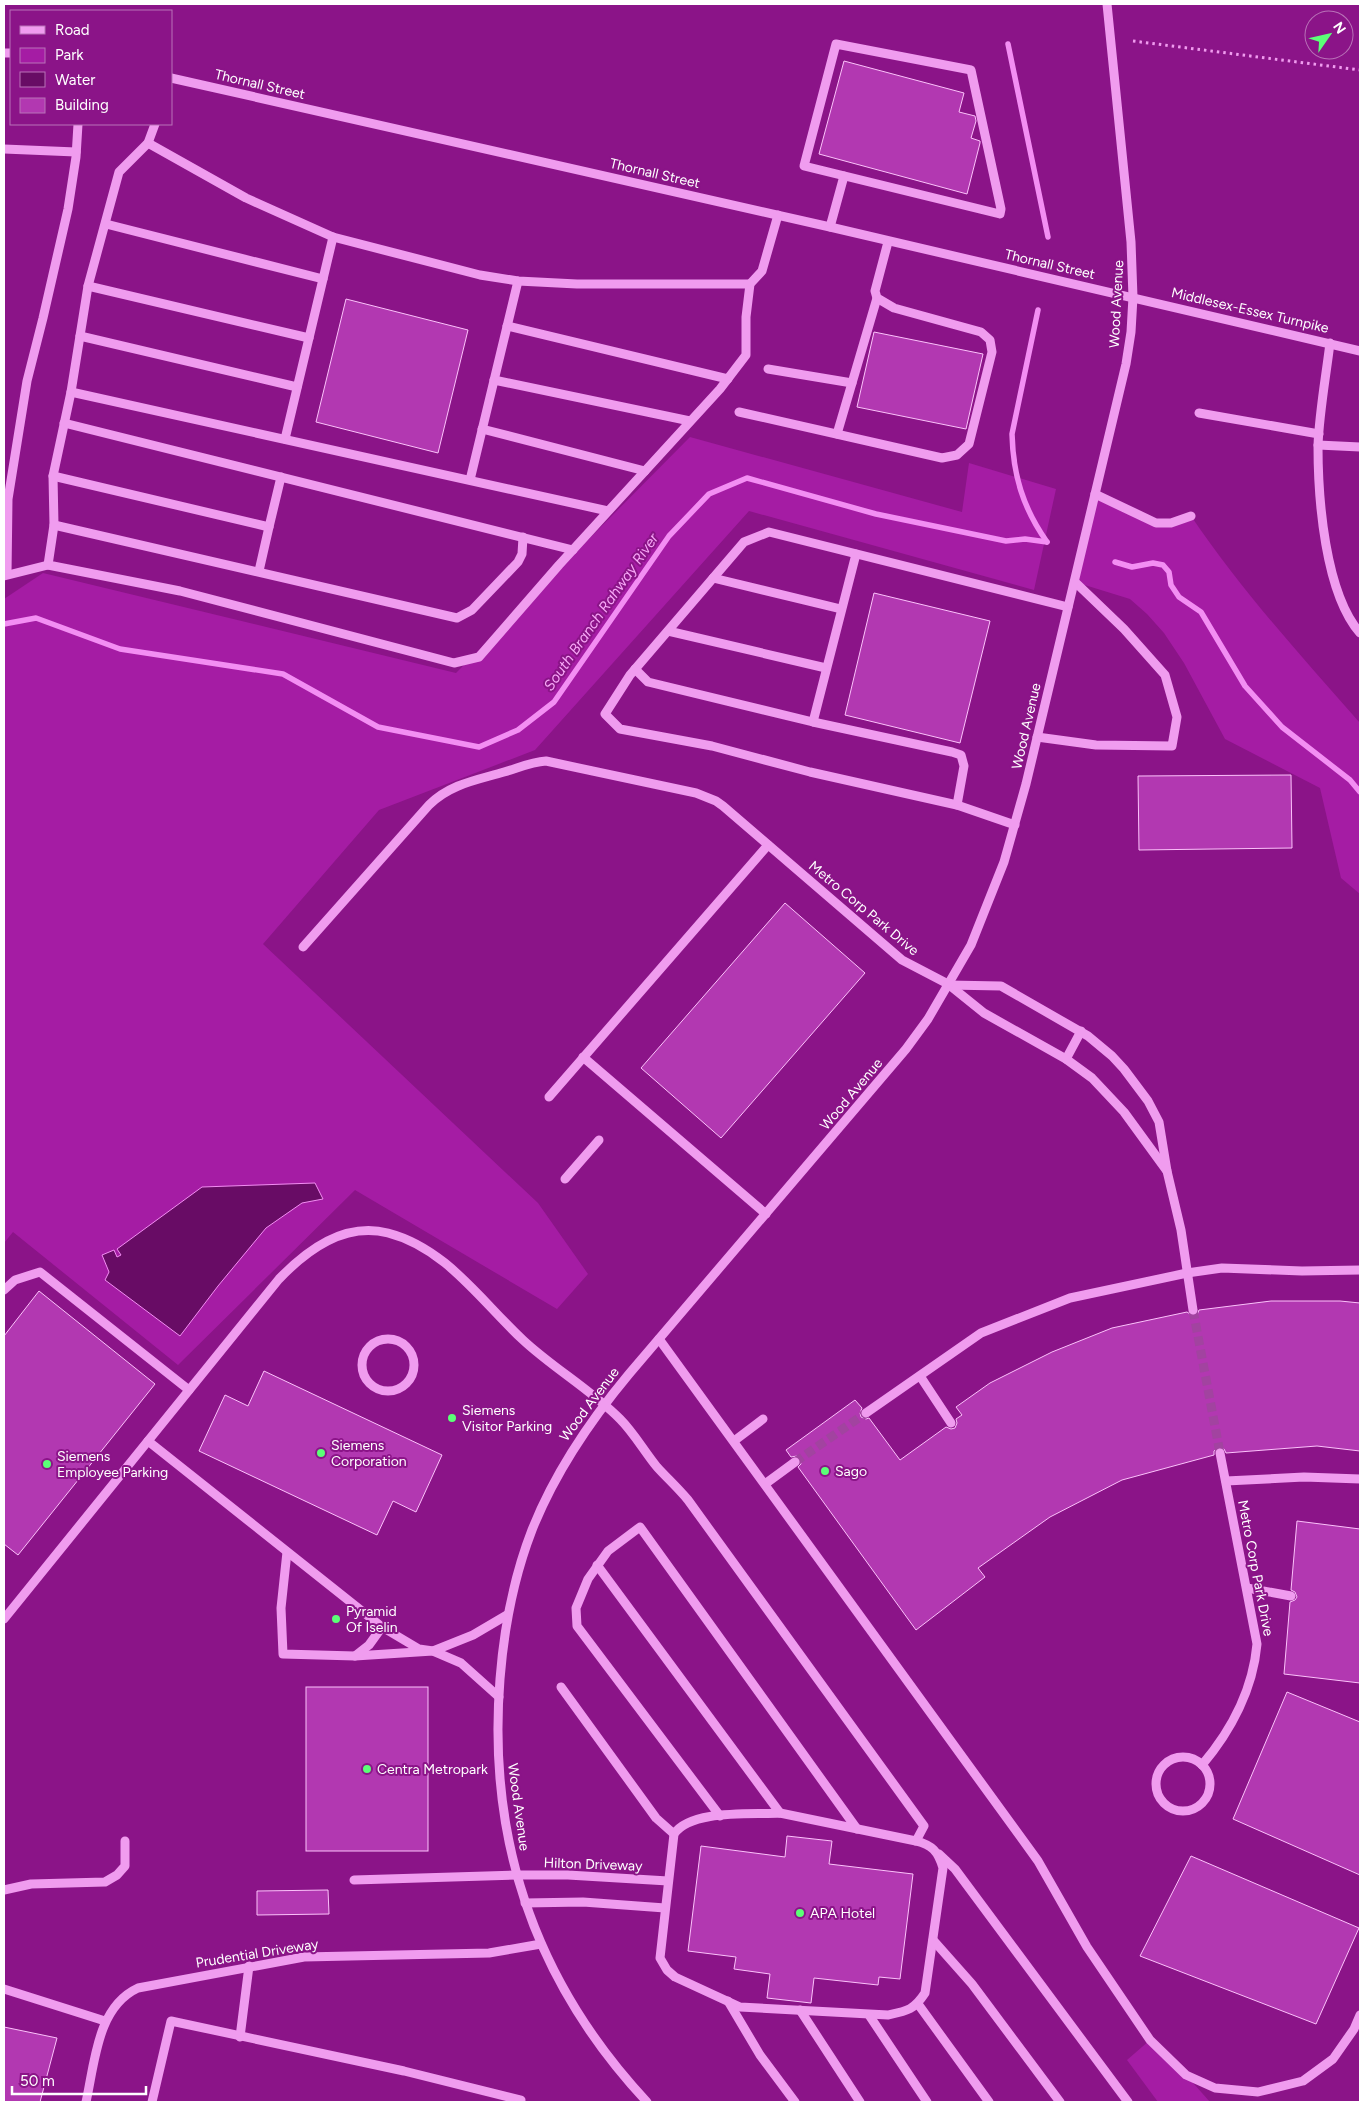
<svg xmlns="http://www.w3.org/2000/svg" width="1364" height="2106" font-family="Figtree,sans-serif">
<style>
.green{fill:#a51ca4}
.water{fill:#680c65;stroke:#f38ef3}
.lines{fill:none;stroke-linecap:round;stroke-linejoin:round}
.stream{stroke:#f38ef3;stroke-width:5.5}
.building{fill:#b238b1;stroke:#fcc2fb}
.minor-tunnel{stroke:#a243a0;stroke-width:9;stroke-dasharray:9 4.5;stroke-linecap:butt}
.path{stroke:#f09cef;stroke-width:3;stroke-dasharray:2.5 4;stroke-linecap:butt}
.minor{stroke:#f09cef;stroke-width:9}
.poi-dot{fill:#5bff77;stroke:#8b1488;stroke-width:2}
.labels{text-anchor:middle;stroke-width:4;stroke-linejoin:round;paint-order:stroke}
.street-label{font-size:14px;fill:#fff;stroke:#8b1488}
.poi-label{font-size:14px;fill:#fff;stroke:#8b1488;text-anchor:start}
.water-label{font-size:15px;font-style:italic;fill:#f7a8f7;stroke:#8b1488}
</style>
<rect width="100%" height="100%" fill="#8b1488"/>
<g class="green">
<path d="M690,437L962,512L969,463L1056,489L1034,590L749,511L535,750L379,810L263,944L538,1203L588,1274L557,1309L355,1190L178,1365L13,1232L4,1243V599L43,573L456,673Z"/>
<path d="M1095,494L1156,523L1191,516C1241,590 1301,656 1360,723V894L1341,878L1320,788L1225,739L1184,663L1164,633L1147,614L1130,599L1075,582Z"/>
<path d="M1150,2040L1186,2075L1210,2102H1158L1127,2060Z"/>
</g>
<path class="water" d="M315,1183L323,1199L302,1203L266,1228L218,1286L180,1336L105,1280L109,1272L102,1255L114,1250L117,1257L121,1255L117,1249L202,1187Z"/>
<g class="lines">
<g class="stream">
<path d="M1008,44L1048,237"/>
<path d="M1038,310L1012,434C1013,475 1023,508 1047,542"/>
<path d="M1115,562L1132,567L1153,563L1163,565L1169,572L1171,585L1179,597L1201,612L1245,686L1282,727L1350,780L1360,792"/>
<path d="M4,624L36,618L120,649L283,674L378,727L479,747L518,730L554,702L669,536L709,494L747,478L876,514L1006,541L1025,539L1047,542"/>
</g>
</g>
<g class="building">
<path d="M844,61L964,93L959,112L975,116L976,121L971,138L980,141V143L967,194L819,154Z"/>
<path d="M346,299L468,330L438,453L316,422Z"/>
<path d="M874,332L983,354L966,429L857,407Z"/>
<path d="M874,593L990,621L960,743L845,715Z"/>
<path d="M1291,775L1292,848L1139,850L1138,776Z"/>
<path d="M785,903L865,973L721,1138L641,1068Z"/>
<path d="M39,1291L155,1384L18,1555L4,1544V1336Z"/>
<path d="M1271,1301H1340L1360,1303V1451L1317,1446L1226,1453L1224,1449L1219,1447L1214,1451V1455L1122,1480L1050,1517L978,1568L985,1577L916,1630L798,1467L801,1464L800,1459L797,1456L791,1457L786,1450L855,1400L862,1408L860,1413L861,1417L866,1419L869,1418L900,1460L946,1427L951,1429L955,1428L957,1423L956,1419L962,1415L956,1407L990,1383L1052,1352L1112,1328L1187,1312L1193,1316L1197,1315L1199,1310Z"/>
<path d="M264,1371L442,1455L416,1512L393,1501L377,1535L199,1451L225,1395L248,1406Z"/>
<path d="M1297,1521L1360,1529V1683L1284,1674L1290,1602L1295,1600L1297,1597L1295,1592L1291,1590Z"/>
<rect x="306" y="1687" width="122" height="164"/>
<path d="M1287,1692L1360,1722V1875L1233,1819Z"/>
<path d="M787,1836L832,1841L829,1864L913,1874L900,1979L879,1977L878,1985L814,1978L811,2003L767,1998L770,1974L734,1969L736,1957L688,1951L701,1846L785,1857Z"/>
<path d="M1191,1856L1359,1928L1316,2024L1140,1956Z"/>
<path d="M328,1890L329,1914L257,1915V1891Z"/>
<path d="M4,2027L57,2038L40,2102H4Z"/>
</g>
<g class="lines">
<g class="minor-tunnel">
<path d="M1193,1310L1220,1453"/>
<path d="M795,1462L866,1413"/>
</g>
<path class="path" d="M1133,41L1360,70"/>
<g class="minor">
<path d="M836,44L971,70L1001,209L1000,214L804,166Z"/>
<path d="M4,53H11"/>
<path d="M171,78L830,227L1360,351"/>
<path d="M155,124L148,143L119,172L88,286L71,392L53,476L54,525L48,565L180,591L454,663L479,657L559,565L720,389L746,355V317L750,284L762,271L778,215"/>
<path d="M148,143L246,198L333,237L480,275L518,281L577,284H750"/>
<path d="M4,149L76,152"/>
<path d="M106,224L323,279"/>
<path d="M830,227L844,176"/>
<path d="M88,286L309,338"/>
<path d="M507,326L728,379"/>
<path d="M80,336L297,387"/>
<path d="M1330,343C1326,376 1319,414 1318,446C1318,499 1325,593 1360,633"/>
<path d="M768,369L852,383"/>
<path d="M494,380L690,421"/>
<path d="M71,392L608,511"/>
<path d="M739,412L942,458L957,455L969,444L992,352L990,340L981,332L894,308L877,298L875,291L888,242"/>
<path d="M1199,413L1319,434"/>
<path d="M64,423L573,550"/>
<path d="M482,429L645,471"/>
<path d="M837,434L877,298"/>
<path d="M285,439L333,237"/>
<path d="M1318,445L1360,447"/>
<path d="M53,476L269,527L281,477"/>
<path d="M470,480L518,281"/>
<path d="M1095,494L1156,523H1171L1191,516"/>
<path d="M54,525L457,618L472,610L518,562L522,554L523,537"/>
<path d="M856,554L813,722L952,752L961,755L964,766L957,805"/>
<path d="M259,571L269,527"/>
<path d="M7,574L8,499L27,381L43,318L68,209L76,157L78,124"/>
<path d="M4,576L48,565"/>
<path d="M713,578L841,609"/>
<path d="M668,631L826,668"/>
<path d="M635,669L648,682L813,722"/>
<path d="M1037,737L1096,745L1172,746L1177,717L1165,675L1124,629L1075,582"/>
<path d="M1015,825L957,805L810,772L712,746L620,729L605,714L630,675L744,542L769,532L1068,607"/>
<path d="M303,947L429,805C450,784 477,780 504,772C518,768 531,762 546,761L696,793L716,801L723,806L902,960L948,984L984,1013L1066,1059L1092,1078L1124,1112L1167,1171"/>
<path d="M948,985L1001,986L1088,1036L1112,1056L1124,1069L1148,1101L1159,1122L1167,1171L1181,1230L1193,1310"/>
<path d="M583,1057L766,1214"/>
<path d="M1066,1059L1081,1031"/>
<path d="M549,1097L768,845"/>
<path d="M565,1179L599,1140"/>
<path d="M4,1290L15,1280L40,1272L189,1390"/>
<circle cx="388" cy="1365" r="26"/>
<path d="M659,1339L1038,1861L1087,1947L1150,2040L1186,2075L1215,2088L1258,2092L1303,2081L1333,2059L1354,2029L1360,2015"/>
<path d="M920,1376L951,1423"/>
<path d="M866,1413L981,1333L1070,1298L1187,1273L1222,1268L1302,1271L1360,1270"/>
<path d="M148,1441L382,1627L419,1649L433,1651L461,1663L499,1697"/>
<path d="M734,1441L763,1419"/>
<path d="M1226,1481L1304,1477L1360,1479"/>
<path d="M765,1484L795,1462"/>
<path d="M287,1552L281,1608L283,1654L355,1656L433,1651L473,1635L507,1615"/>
<path d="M597,1565L780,1813"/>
<path d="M1247,1588L1291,1596"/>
<path d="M4,1619L279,1279C307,1250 344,1222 388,1233C446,1248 481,1301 523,1340C553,1368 590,1389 620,1419C634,1433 644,1451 657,1467C667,1478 678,1488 688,1500L924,1826L916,1841"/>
<path d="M355,1656L369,1645L382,1627"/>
<path d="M561,1687L656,1818L674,1834"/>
<circle cx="1183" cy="1784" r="27"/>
<path d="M1202,1765C1231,1731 1253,1689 1257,1644L1220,1453"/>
<path d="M780,1813L916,1841C932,1845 938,1851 943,1868L925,1993C914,2010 907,2011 888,2015L740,2007L675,1977L667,1970L660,1958L674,1834C691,1809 752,1815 780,1813Z"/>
<path d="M720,1816L577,1626L576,1608L588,1579L608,1551L640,1527L857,1829"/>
<path d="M939,1854L955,1869L1128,2102"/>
<path d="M354,1880L517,1875H568L668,1881"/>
<path d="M4,1890L31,1884L105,1882L117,1875L125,1866V1841"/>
<path d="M525,1903L583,1902L665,1908"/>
<path d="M933,1940L972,1984L1060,2102"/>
<path d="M4,1989L105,2021"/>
<path d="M728,2001L760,2055L795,2102"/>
<path d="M918,2004L989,2102"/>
<path d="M800,2010L860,2102"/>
<path d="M869,2015L927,2102"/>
<path d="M240,2037L249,1966"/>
<path d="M86,2102C95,2062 97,2007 138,1988L304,1957L489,1953L541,1944"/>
<path d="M152,2102L171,2021L404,2071L521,2100L520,2102"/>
<path d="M647,2102C536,1983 487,1842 500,1679C504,1628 513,1579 532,1530C555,1472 589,1422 629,1374L906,1049L928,1019L971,945L1004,862L1026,784L1126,364L1131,332L1133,297L1131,242L1107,4"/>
</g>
</g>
<g class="poi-dot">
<circle cx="452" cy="1418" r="5"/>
<circle cx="321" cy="1453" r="5"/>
<circle cx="47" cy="1464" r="5"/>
<circle cx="825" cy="1471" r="5"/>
<circle cx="336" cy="1619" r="5"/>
<circle cx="367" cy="1769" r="5"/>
<circle cx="800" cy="1913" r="5"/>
</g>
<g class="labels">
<g class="street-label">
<text transform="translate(260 84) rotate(13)" y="5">Thornall Street</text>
<text transform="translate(655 173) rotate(13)" y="5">Thornall Street</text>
<text transform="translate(1050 264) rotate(13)" y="5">Thornall Street</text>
<text transform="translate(1116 304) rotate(-87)" y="5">Wood Avenue</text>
<text transform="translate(1250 310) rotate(13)" y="5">Middlesex-Essex Turnpike</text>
<text transform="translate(1026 726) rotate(-77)" y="5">Wood Avenue</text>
<text transform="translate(864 908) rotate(40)" y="5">Metro Corp Park Drive</text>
<text transform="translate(851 1094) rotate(-50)" y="5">Wood Avenue</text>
<text transform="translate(589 1404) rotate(-53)" y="5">Wood Avenue</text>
<text transform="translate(1256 1568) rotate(79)" y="5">Metro Corp Park Drive</text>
<text transform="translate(519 1807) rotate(82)" y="5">Wood Avenue</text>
<text transform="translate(593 1864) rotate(2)" y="5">Hilton Driveway</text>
<text transform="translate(257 1953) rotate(-9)" y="5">Prudential Driveway</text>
</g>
<g class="poi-label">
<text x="462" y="1415">Siemens<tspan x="462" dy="16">Visitor Parking</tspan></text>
<text x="331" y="1450">Siemens<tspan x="331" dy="16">Corporation</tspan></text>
<text x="57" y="1461">Siemens<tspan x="57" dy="16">Employee Parking</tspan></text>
<text x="835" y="1476">Sago</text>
<text x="346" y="1616">Pyramid<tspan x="346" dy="16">Of Iselin</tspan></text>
<text x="377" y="1774">Centra Metropark</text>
<text x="810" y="1918">APA Hotel</text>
</g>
<g class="water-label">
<text transform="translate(601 612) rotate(-55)" y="5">South Branch Rahway River</text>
</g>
</g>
<rect width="1364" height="2106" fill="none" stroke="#ffffff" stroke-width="10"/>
<rect x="10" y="10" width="162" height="115" fill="#8b1488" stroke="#b972b8"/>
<rect x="20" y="26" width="25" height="8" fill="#f09cef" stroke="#b972b8"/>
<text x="55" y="35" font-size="15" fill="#ffffff">Road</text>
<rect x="20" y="48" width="25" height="15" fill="#a51ca4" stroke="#b972b8"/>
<text x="55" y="60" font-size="15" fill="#ffffff">Park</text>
<rect x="20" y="72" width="25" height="15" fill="#680c65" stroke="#b972b8"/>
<text x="55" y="85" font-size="15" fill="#ffffff">Water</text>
<rect x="20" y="98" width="25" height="15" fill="#b238b1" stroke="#b972b8"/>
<text x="55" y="110" font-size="15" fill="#ffffff">Building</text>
<g transform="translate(1329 35) rotate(56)"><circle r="24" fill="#8b1488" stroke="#b972b8"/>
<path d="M0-4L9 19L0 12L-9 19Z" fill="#5bff77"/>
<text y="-8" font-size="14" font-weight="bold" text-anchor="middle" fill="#ffffff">N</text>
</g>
<path d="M12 2086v8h134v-8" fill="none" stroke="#ffffff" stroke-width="2.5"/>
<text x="20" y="2086" font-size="15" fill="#ffffff" stroke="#8b1488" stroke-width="4" paint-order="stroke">50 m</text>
</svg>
